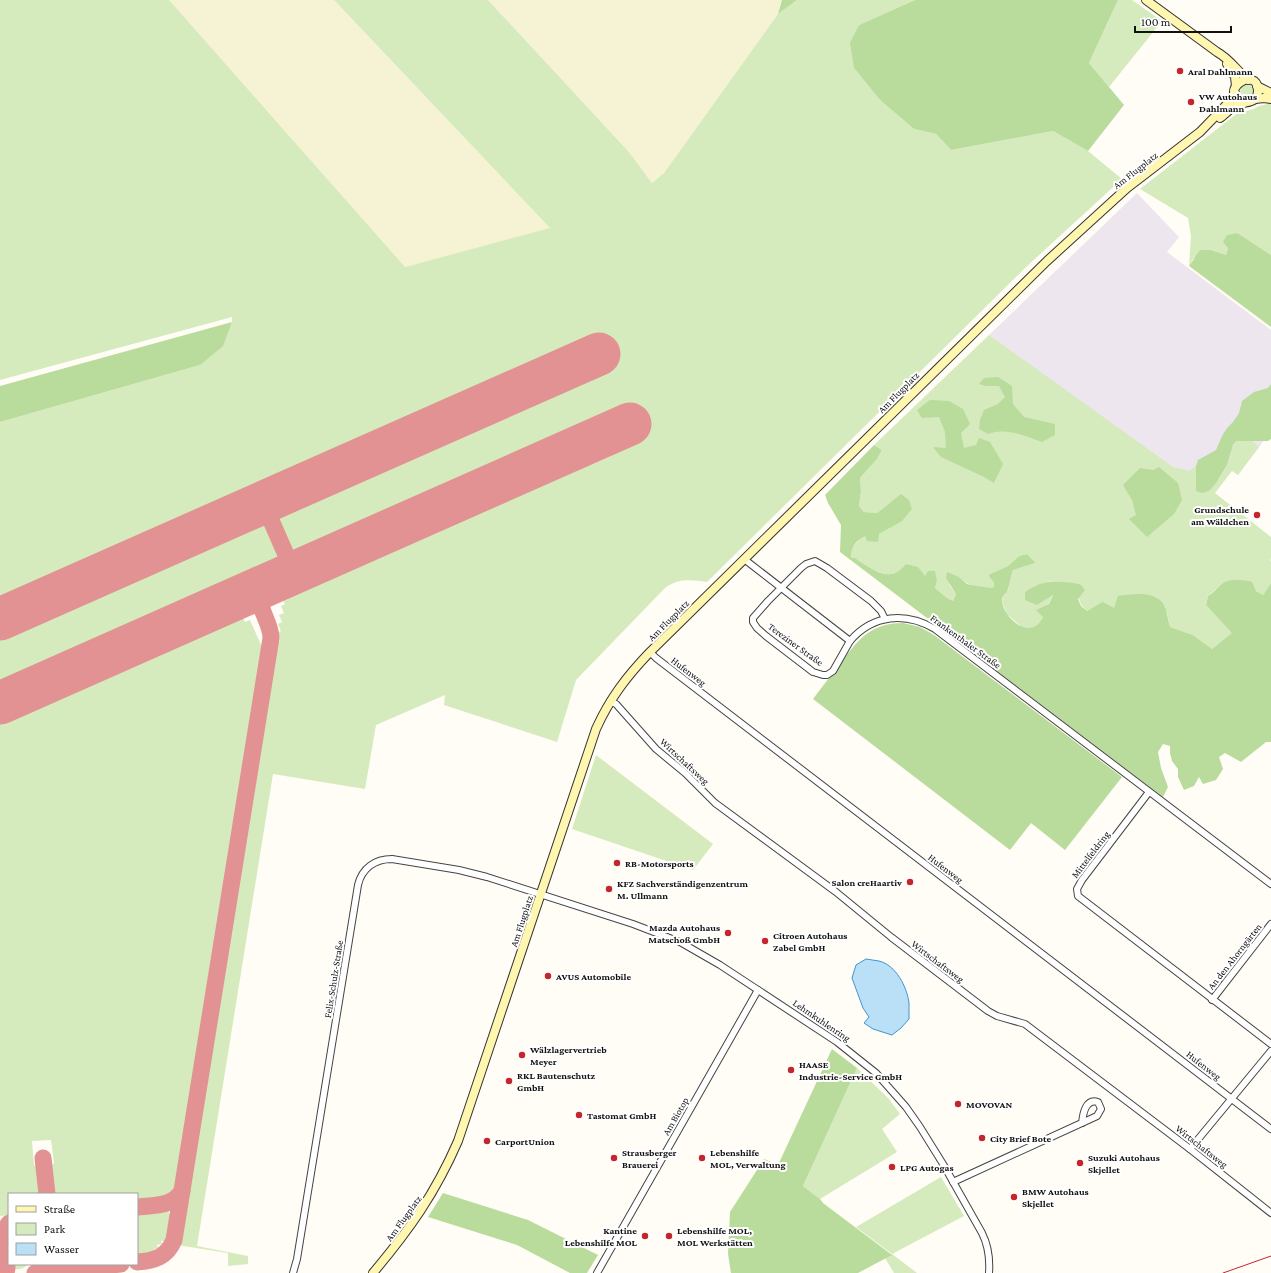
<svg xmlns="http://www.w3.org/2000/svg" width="1271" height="1273" font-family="'Crimson Pro',serif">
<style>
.industrial{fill:#eee6ef}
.farmland{fill:#f6f3d4}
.green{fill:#d5ebbd}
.forest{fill:#b9dc9c}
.water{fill:#b9e0f7;stroke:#3f96cf}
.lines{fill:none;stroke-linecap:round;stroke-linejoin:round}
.taxiway{stroke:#e29292;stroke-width:17}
.runway{stroke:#e29292;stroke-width:43}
.street-casing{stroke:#444;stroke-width:8}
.secondary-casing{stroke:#333;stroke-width:10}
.street{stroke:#fff;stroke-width:6}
.secondary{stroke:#fff6b0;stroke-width:8}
.tram{stroke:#c4262e;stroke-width:1}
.poi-dot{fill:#c4262e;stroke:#fff;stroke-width:1.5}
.labels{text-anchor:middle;stroke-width:4;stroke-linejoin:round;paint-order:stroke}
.poi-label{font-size:10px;font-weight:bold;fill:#111;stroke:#fff;text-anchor:start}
.street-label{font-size:10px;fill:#111;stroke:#fff}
</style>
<rect width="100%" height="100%" fill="#fffdf5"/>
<path class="industrial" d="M1137,193L1179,237L1167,252L1271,330V431L1238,475L1230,469L1205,501L989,335Z"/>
<g class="farmland">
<path d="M0,0H334L551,229L405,267Z"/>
<path d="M488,0H782L778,14L664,173L652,183L629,152Z"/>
</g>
<g class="green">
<path d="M0,0H169L405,267L550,228L334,0H488L629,152L652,183L664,173L778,14L797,0H915L859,25L854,68L880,100L914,129L936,134L951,150L1053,131L1088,151L1122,179L1025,268L707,582C691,580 679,578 665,588L576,680L557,742L444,705L445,695L376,725L365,789L273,774L197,1246L248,1256V1264L228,1266V1253L177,1245L183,1207H184L275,643L278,644L280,640L277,633L281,631L278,624L282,622L279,615L284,613L281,606L285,604L283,601L288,599L286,595L291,593L289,590L590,457L593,464L639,443L622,405L582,422L585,429L0,688V422L200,365L232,323V317L0,380Z"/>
<path d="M1118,0H1132L1162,21L1109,87L1089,63Z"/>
<circle cx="1247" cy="91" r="7"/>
<path d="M1269,100L1271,101V255L1236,233L1228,248L1226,255L1211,250L1193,259L1189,266L1191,236L1188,218L1140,189L1239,112C1247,111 1252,110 1259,106C1262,105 1265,105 1269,103Z"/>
<path d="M989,335L1173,467L1189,471L1196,466V491H1209C1216,483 1223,474 1227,465C1231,457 1231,448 1236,441L1251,440L1259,447L1238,475L1232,471L1215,493L1271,537V560L1270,559L1271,562V583L1263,595L1256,591L1223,583L1208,596L1206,605L1233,633L1212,649L1193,635L1170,627L1167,613L1114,609L1097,605L1087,611C1077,602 1078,596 1080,584L1051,581L1034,586L1037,605L1053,594L1040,624L1027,632L1007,614L1002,602L1003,596L1008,590L1013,570L1036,563L1027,554L1019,556L1008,566L988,575L994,583L993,588C978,587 971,588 959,577L949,584L956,594L953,601L947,598L935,588L937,581L925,576L907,564C890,585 872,569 855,558H851L852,547L859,540L865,536L879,534L889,528L891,502L877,513L864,512L859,506L861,491L860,478L877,459L882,450L874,445Z"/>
<path d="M236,613L238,617L242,615L245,622L250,620L262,647H264L177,1185C170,1202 153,1200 137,1202V1194H51L48,1168L54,1163L51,1140L32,1141L34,1165L41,1169L43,1194H9V1215L0,1216V717Z"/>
<path d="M596,755L713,844L693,870L572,829Z"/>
<path d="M857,1068L889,1099L900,1114L882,1129L897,1152L820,1199L803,1186Z"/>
<path d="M941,1177L964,1216L892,1254L917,1273H894L885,1258L892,1254L856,1227Z"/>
<path d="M165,1210C176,1215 172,1226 170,1235H167L166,1241H161L162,1244L157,1245L158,1248L154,1249V1253H150V1257L137,1258V1212Z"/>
<path d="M11,1264H26V1266C20,1270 19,1270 12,1268Z"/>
</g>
<g class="forest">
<path d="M782,0H797L778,14Z"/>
<path d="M915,0H1118L1089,63L1124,105L1088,151L1053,131L951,150L936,134L914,129L880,100L854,68L850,43L859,25Z"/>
<path d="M1237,233L1271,255V327L1189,266L1200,250H1211L1226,255L1228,248L1223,242L1227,235Z"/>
<path d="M232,322L223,346L200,365L0,422V386Z"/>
<path d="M998,377L1012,386L1013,404L1024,417L1055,424V435L1042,442C1025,436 1006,427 988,434L979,429L980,420L984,410L998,404L1005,397L999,386H986L979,384L984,378Z"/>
<path d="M1271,384V439L1268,441H1236L1233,445L1227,465L1216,483L1209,491L1202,493L1196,491V466L1198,460L1216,450L1222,436L1227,428L1233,422L1239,413L1242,401L1254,392L1268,388Z"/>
<path d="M930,400L949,401L963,409L970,424L961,433L964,448L976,445L979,438L990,442L1003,464L994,483L984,477L941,457L933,447L946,448L945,432L939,417L922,418L917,410Z"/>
<path d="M874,445L882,450L877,459L860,478L861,491L859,506L864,512L877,513L901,494L909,500L912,509L902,521L879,534L878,542L867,541L865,536C854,543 852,545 851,558H855C872,569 890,585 906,564L918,567L925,576L928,571H935L937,581L935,588L947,598L953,601L956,594L946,578L947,572L959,577L967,584L976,586L993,588L994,583L988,575L1008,566L1019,556L1027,554L1036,563L1013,570C1011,576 1010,583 1008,589C1007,594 1001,595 1002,602C1005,619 1031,642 1043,617L1036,610L1049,604L1053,595L1037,605L1025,600V592C1045,578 1057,581 1080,584L1085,590L1078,599L1081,606L1087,611L1097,605L1103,602L1114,608L1118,596C1132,594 1155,590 1164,605C1167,612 1168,620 1170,627L1193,635L1212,649L1232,633L1206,605L1208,596C1213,593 1218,587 1223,583C1233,578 1242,580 1252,582L1256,591L1263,595L1271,583V742H1266L1241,762L1225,753L1219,757L1223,769L1216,780L1203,784L1199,777L1194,786L1184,790L1178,777V769L1172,761L1170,753V746L1163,744L1158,752L1161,768L1168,787L1163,797L840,552L841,525L828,503L825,495Z"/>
<path d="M1159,467L1178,483L1182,500L1174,514L1147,537L1129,519L1136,515L1132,500L1123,485L1140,468L1153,470Z"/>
<path d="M903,623L920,627L934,635L1122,777L1065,850L1031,823L1010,850L813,699C822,687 831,675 840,664C858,640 870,623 903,623Z"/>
<path d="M832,1049L857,1068L803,1186L820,1199L823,1203L892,1255L858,1273H731L728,1254L730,1212L764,1159L778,1165Z"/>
<path d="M443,1193L528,1220L598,1255L587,1273H570L517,1245L428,1217Z"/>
</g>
<path class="water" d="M866,959C870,960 875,960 879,961C896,965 907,987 909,1003C909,1008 909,1014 909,1019L901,1028L892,1035L873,1029L864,1023L869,1017L863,1008L852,978L856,965Z"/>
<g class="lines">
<g class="taxiway">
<path d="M263,502L294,573"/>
<path d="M233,600C245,597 255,600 262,610"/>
<path d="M43,1158L47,1194"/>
<path d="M137,1207C153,1205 173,1207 182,1191"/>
<path d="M137,1262C154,1261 167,1257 174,1240L271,638C271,617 246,599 273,582"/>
<path d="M6,1273L7,1268L4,1235L5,1229L9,1223"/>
<path d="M35,1273L121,1264"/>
</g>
<g class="runway">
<path d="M0,619L599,354"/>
<path d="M0,703L630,424"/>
</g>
<defs>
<g id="street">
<path d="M744,559L850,641C873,614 906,612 935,629L1271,884"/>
<path d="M850,641L833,671L827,675H823L813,672L766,636L757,628L753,622V618L768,601L801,568L806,564L815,561L827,568L871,601L881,611L885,619"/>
<path d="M650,652L656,658L1271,1129"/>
<path d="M610,701L616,704L656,749L685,773L715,803L836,892L891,937L988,1011L997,1016L1025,1024L1190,1149L1271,1213"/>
<path d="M1149,792L1082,880L1077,889L1078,896L1271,1044"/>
<path d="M1212,1000L1271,924"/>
<path d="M1190,1149L1271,1051"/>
<path d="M953,1182L1097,1116L1101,1109L1098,1102C1086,1098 1083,1113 1082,1123"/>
<path d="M293,1273L297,1259L358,885C362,868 375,859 392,859L459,870L487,877L633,924L680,942L720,965L837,1042L876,1073L906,1107L920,1127L943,1164L982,1233C988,1245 990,1259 989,1273"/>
<path d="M597,1273L758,990"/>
</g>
<g id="secondary">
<path d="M1146,0L1217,52C1230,59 1237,71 1248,80"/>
<path d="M1227,64L1235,77L1236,86"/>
<path d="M1257,86L1271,93"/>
<path d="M1255,99L1264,98L1271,99"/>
<path d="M1220,118C1225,114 1231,108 1237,105C1245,101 1258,104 1258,91C1258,64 1215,91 1244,103"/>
<path d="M373,1273C409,1230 435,1194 458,1141L596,729C610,698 627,676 650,652L1047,261L1127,188L1200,132L1230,101L1235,93"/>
</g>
</defs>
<use href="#street" class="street-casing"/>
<use href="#secondary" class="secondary-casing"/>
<use href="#street" class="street"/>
<use href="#secondary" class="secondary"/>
<path class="tram" d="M1223,1273L1271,1256"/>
</g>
<g class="poi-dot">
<circle cx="1180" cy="71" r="4"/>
<circle cx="1191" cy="102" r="4"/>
<circle cx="1257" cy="515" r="4"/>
<circle cx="617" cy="863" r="4"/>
<circle cx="910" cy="882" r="4"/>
<circle cx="609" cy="889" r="4"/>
<circle cx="728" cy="933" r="4"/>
<circle cx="765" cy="941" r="4"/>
<circle cx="548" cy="976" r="4"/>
<circle cx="522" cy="1055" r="4"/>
<circle cx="791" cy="1070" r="4"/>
<circle cx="509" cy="1081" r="4"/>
<circle cx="958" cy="1104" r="4"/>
<circle cx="579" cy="1115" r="4"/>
<circle cx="982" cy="1138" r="4"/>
<circle cx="487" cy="1141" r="4"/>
<circle cx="614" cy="1158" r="4"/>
<circle cx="702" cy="1158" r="4"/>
<circle cx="1080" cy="1163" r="4"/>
<circle cx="892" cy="1167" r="4"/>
<circle cx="1014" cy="1197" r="4"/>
<circle cx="645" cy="1236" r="4"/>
<circle cx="669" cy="1236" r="4"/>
</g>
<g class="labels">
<g class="poi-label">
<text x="1188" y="75">Aral Dahlmann</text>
<text x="1199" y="100">VW Autohaus<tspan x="1199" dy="12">Dahlmann</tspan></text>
<text x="1249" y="513" text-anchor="end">Grundschule<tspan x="1249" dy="12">am Wäldchen</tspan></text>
<text x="625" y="867">RB-Motorsports</text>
<text x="902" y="886" text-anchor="end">Salon creHaartiv</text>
<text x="617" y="887">KFZ Sachverständigenzentrum<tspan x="617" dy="12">M. Ullmann</tspan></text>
<text x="720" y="931" text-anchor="end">Mazda Autohaus<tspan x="720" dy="12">Matschoß GmbH</tspan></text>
<text x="773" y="939">Citroen Autohaus<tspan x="773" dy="12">Zabel GmbH</tspan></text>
<text x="556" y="980">AVUS Automobile</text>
<text x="530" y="1053">Wälzlagervertrieb<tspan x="530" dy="12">Meyer</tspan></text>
<text x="799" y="1068">HAASE<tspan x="799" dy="12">Industrie-Service GmbH</tspan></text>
<text x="517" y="1079">RKL Bautenschutz<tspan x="517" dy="12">GmbH</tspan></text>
<text x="966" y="1108">MOVOVAN</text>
<text x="587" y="1119">Tastomat GmbH</text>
<text x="990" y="1142">City Brief Bote</text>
<text x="495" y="1145">CarportUnion</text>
<text x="622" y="1156">Strausberger<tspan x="622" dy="12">Brauerei</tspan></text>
<text x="710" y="1156">Lebenshilfe<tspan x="710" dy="12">MOL, Verwaltung</tspan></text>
<text x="1088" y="1161">Suzuki Autohaus<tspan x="1088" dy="12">Skjellet</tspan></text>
<text x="900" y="1171">LPG Autogas</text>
<text x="1022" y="1195">BMW Autohaus<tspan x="1022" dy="12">Skjellet</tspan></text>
<text x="637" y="1234" text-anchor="end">Kantine<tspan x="637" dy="12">Lebenshilfe MOL</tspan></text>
<text x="677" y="1234">Lebenshilfe MOL,<tspan x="677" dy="12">MOL Werkstätten</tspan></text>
</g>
<g class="street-label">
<text transform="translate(1135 170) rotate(-38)" y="4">Am Flugplatz</text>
<text transform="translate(898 392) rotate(-45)" y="4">Am Flugplatz</text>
<text transform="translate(668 620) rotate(-45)" y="4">Am Flugplatz</text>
<text transform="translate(966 641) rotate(36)" y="4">Frankenthaler Straße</text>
<text transform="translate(796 644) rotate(36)" y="4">Tereziner Straße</text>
<text transform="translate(689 671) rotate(37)" y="4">Hufenweg</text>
<text transform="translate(685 761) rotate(43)" y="4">Wirtschaftsweg</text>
<text transform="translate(1090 854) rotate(-53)" y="4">Mittelfeldring</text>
<text transform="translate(946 868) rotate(37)" y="4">Hufenweg</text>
<text transform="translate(521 921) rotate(-72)" y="4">Am Flugplatz</text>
<text transform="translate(1234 956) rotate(-52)" y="4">An den Ahorngärten</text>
<text transform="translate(938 961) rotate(37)" y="4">Wirtschaftsweg</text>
<text transform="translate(333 979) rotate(-81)" y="4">Felix-Schulz-Straße</text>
<text transform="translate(822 1020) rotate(34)" y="4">Lehmkuhlenring</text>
<text transform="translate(1204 1065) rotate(38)" y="4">Hufenweg</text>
<text transform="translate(675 1116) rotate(-60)" y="4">Am Biotop</text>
<text transform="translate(1202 1146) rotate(38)" y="4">Wirtschaftsweg</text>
<text transform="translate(403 1218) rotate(-54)" y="4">Am Flugplatz</text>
</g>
</g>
<rect x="8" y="1193" width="130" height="72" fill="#ffffff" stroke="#a0a0a0"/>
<rect x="16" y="1206" width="20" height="6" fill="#fff6b0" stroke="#a0a0a0"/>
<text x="44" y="1213" font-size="12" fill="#111111">Straße</text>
<rect x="16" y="1223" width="20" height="12" fill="#d5ebbd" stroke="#a0a0a0"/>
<text x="44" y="1233" font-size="12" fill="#111111">Park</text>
<rect x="16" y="1243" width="20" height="12" fill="#b9e0f7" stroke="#a0a0a0"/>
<text x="44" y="1253" font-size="12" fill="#111111">Wasser</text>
<path d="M1135 26v6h96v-6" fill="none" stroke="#111111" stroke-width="2"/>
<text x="1141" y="26" font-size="12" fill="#111111" stroke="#ffffff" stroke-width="3" paint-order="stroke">100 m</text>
</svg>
